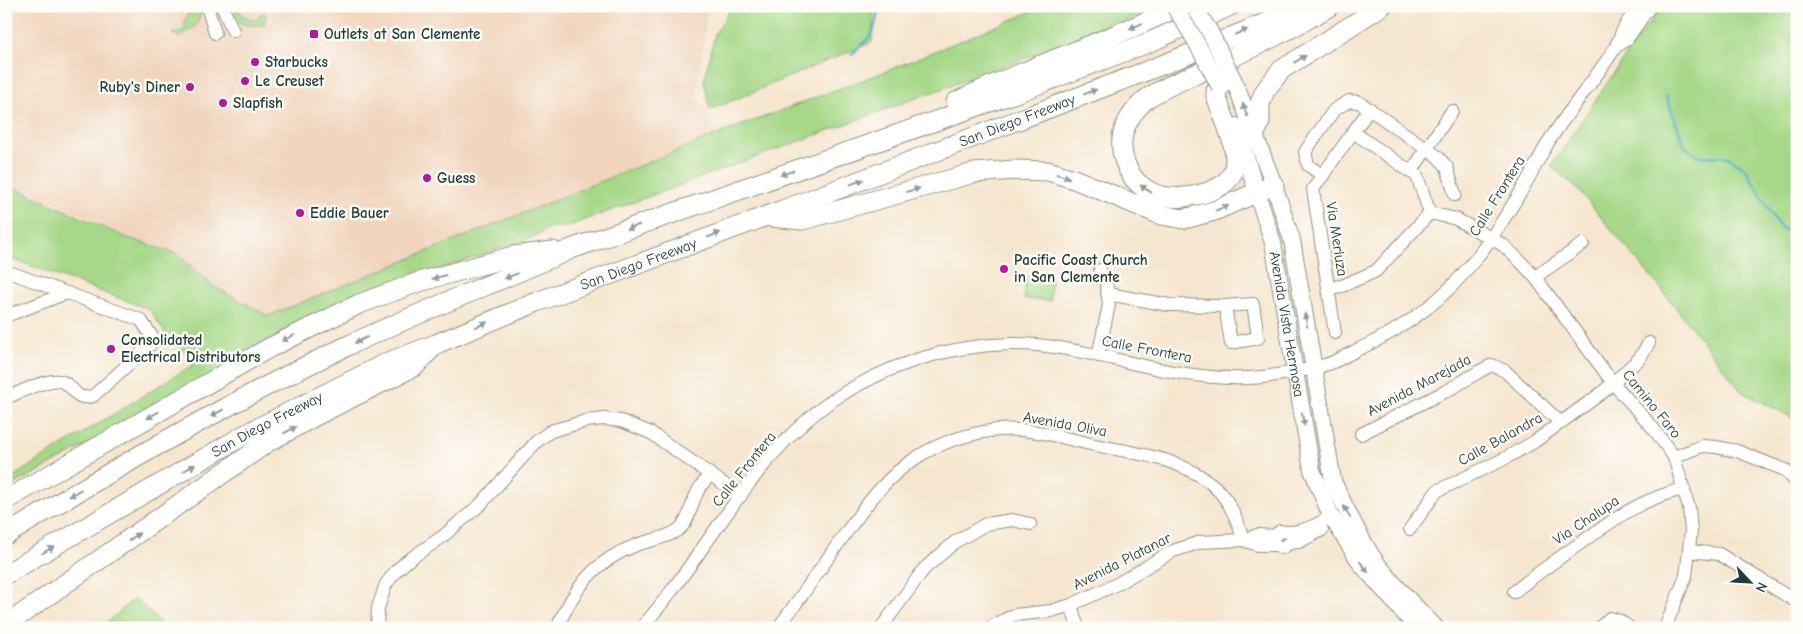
<svg xmlns="http://www.w3.org/2000/svg" width="1803" height="634" font-family="'Comic Neue',sans-serif">
<style>
.built{fill:#f1d5bd}
.green{fill:#a5d887;stroke:#628a5e}
.lines{fill:none;stroke-linecap:round;stroke-linejoin:round}
.stream{stroke:#42acc2;stroke-width:2.5}
.minor-casing{stroke:#8a9282;stroke-width:14}
.major-casing{stroke:#8a9282;stroke-width:18}
.highway-casing{stroke:#8a9282;stroke-width:21}
.minor{stroke:#fff;stroke-width:12}
.major{stroke:#fff;stroke-width:16}
.highway{stroke:#fff;stroke-width:19}
.major-bridge-casing{stroke:#8a9282;stroke-width:18;stroke-linecap:butt}
.major-bridge{stroke:#fff;stroke-width:16}
.oneway{fill:#8f9e9a}
.poi-dot{fill:#b5179e;stroke:#fdfcf7;stroke-width:2}
.labels{text-anchor:middle;stroke-width:5;stroke-linejoin:round;paint-order:stroke}
.poi-label{font-size:15px;font-weight:bold;fill:#1f3d34;stroke:#fdfcf7;text-anchor:start}
.street-label{font-size:15px;fill:#1f3d34;stroke:#fdfcf7}
</style>
<rect width="100%" height="100%" fill="#fdfcf7"/>
<filter id="ink" filterUnits="userSpaceOnUse"><feTurbulence type="fractalNoise" baseFrequency=".02" numOctaves="2"/><feDisplacementMap in="SourceGraphic" scale="10" xChannelSelector="R" yChannelSelector="G"/><feConvolveMatrix kernelMatrix="1 2 1 2 8 2 1 2 1" color-interpolation-filters="sRGB"/></filter>
<filter id="wash" filterUnits="userSpaceOnUse"><feTurbulence type="fractalNoise" baseFrequency=".0096" numOctaves="4" result="noise"/><feDisplacementMap in="SourceGraphic" scale="20" xChannelSelector="R" yChannelSelector="G"/><feGaussianBlur stdDeviation="1.12" result="paint"/><feColorMatrix in="noise" values="0 0 0 0 0 0 0 0 0 0 0 0 0 0 0 0 0 1.4 0 .05"/><feComposite in="paint" operator="in"/></filter>
<g filter="url(#wash)">
<rect width="100%" height="100%" fill="#f6e6cf"/>
<path class="built" d="M6,6H708L699,76L697,96L704,108L716,135L268,316L96,221L6,183Z"/>
<g class="green">
<path d="M194,6H201C201,23 193,31 179,37L172,34L186,29L184,23L190,11L195,9Z"/>
<path d="M228,6H236C241,17 248,20 259,20L260,14H266L264,25C246,26 235,26 228,6Z"/>
<path d="M732,6H874L872,42L710,110L704,81L715,34Z"/>
<path d="M1045,6L1164,7L566,227H550L534,237L355,298L6,489V481L199,361L189,356L166,334L149,309L6,257V184L125,237L177,254L213,286L268,316L716,135L889,70Z"/>
<path d="M1663,6H1797V420L1742,392L1658,285L1575,186L1551,167L1636,40Z"/>
<path d="M1028,277L1051,279L1050,301L1024,299L1025,280Z"/>
<path d="M135,598L166,628H100L102,627Z"/>
</g>
<g class="lines">
<g class="stream">
<path d="M852,54C872,36 876,34 878,6"/>
<path d="M1666,96L1685,147L1699,156L1729,157L1746,169L1778,225L1797,238"/>
</g>
</g>
</g>
<g filter="url(#ink)">
<g class="lines">
<defs>
<g id="minor">
<path d="M207,6L215,33"/>
<path d="M222,6L233,31"/>
<path d="M1619,45L1627,39L1650,6"/>
<path d="M1411,172L1452,111"/>
<path d="M1323,176L1308,165L1305,152L1334,110L1349,101L1359,102L1437,156L1447,167L1455,195"/>
<path d="M1430,213L1456,219L1503,245L1519,260L1535,277L1613,383L1653,428L1674,457L1689,508L1691,531L1686,576L1665,628"/>
<path d="M6,271L141,320L153,338L150,345L93,396C73,402 76,385 60,381C48,378 18,393 6,398"/>
<path d="M1535,277L1583,244"/>
<path d="M1328,288L1342,286L1376,271L1430,213L1417,176L1353,132L1370,109"/>
<path d="M1108,294L1169,305L1225,306L1253,304L1258,338L1231,343L1225,306"/>
<path d="M6,316L67,293"/>
<path d="M1335,333L1313,189L1353,132"/>
<path d="M1098,356L1109,305L1106,282L1100,270"/>
<path d="M1361,434L1452,388L1480,371L1492,365L1505,371L1561,423"/>
<path d="M1674,457L1702,446L1716,447L1737,451L1785,470L1797,483"/>
<path d="M1410,529L1437,491L1502,460L1534,442L1603,392L1639,359L1649,343"/>
<path d="M1243,540L1258,545H1276L1282,548L1290,543L1299,542L1322,530"/>
<path d="M1689,551L1719,554L1797,602"/>
<path d="M1514,592C1536,574 1559,558 1582,542C1616,518 1643,498 1684,489"/>
<path d="M1071,605L1078,628"/>
<path d="M377,628L378,608L386,584L396,571L407,561L442,537L480,505L537,441L551,431L586,421L604,419L621,421L651,433L741,496"/>
<path d="M557,628C574,589 593,562 634,546C648,540 666,539 678,530C690,521 690,506 697,493C700,486 706,480 710,474"/>
<path d="M641,628C705,557 754,453 833,400C886,365 948,345 1011,344C1041,343 1072,350 1101,356C1149,367 1198,380 1248,378C1270,377 1304,371 1325,365C1336,362 1345,356 1355,351C1379,340 1401,328 1422,312C1463,282 1491,240 1517,198C1529,179 1538,160 1549,141C1569,110 1593,82 1613,51C1618,44 1620,35 1624,28C1628,20 1634,13 1639,6"/>
<path d="M778,628C799,600 818,572 838,544C862,511 883,478 919,456C942,442 971,433 998,430C1030,427 1063,438 1095,445C1134,453 1176,457 1209,482C1227,495 1238,519 1243,540"/>
<path d="M881,628L924,569L955,542L986,524L1012,520L1030,524"/>
<path d="M989,628L1014,615L1051,611L1071,605L1117,584L1173,551L1201,542L1243,540L1258,535L1274,536L1280,531C1298,535 1316,526 1331,516"/>
<path d="M1599,628L1610,618L1620,621L1630,628"/>
</g>
<g id="major">
<path d="M1235,83L1274,185L1292,240L1333,481C1344,505 1356,530 1370,553C1386,578 1415,606 1436,628"/>
<path id="s1" d="M1236,126L1273,243L1312,470L1331,516L1361,564L1417,628"/>
</g>
<g id="highway">
<path d="M1220,87L1216,91V96C1234,146 1259,187 1185,197C1167,199 1153,196 1139,184C1132,178 1128,170 1125,162C1116,138 1126,118 1144,101C1157,89 1195,75 1212,67C1252,48 1292,29 1330,6"/>
<path d="M956,102C1029,66 1107,42 1180,6"/>
<path d="M1254,136L1260,122V103L1265,91L1281,70L1382,6"/>
<path d="M770,217L803,220L974,173L1015,170L1048,171L1074,179L1161,215L1184,219L1214,211L1274,185"/>
<path d="M6,500L269,348L359,304L419,282L513,256L553,251"/>
<path d="M6,535C116,468 227,403 343,348C418,312 496,283 571,249L1018,92L1150,42L1230,6"/>
<path id="s2" d="M6,574L246,434L386,363L436,344L537,302L812,199L1167,63L1263,24L1295,6"/>
<path d="M6,625L268,442L319,414L415,366L433,347"/>
</g>
</defs>
<use href="#minor" class="minor-casing"/>
<use href="#major" class="major-casing"/>
<use href="#highway" class="highway-casing"/>
<use href="#minor" class="minor"/>
<use href="#major" class="major"/>
<use href="#highway" class="highway"/>
<defs>
<g id="major-bridge">
<path d="M1174,6L1194,38L1220,87"/>
<path d="M1194,6L1210,32L1235,83"/>
</g>
</defs>
<use href="#major-bridge" class="major-bridge-casing"/>
<use href="#major-bridge" class="major-bridge"/>
</g>
<defs><path id="oneway-solid" d="M-6-.8H1V-3.2L6.5 0L1 3.2V.8H-6Z" transform="scale(1.25)"/></defs>
<g class="oneway">
<use href="#oneway-solid" transform="translate(1136 26) rotate(158)"/>
<use href="#oneway-solid" transform="translate(1241 32) rotate(-22)"/>
<use href="#oneway-solid" transform="translate(1300 59) rotate(-32)"/>
<use href="#oneway-solid" transform="translate(1090 92) rotate(-21)"/>
<use href="#oneway-solid" transform="translate(1245 110) rotate(-110)"/>
<use href="#oneway-solid" transform="translate(787 173) rotate(161)"/>
<use href="#oneway-solid" transform="translate(1063 176) rotate(18)"/>
<use href="#oneway-solid" transform="translate(857 182) rotate(-21)"/>
<use href="#oneway-solid" transform="translate(1146 189) rotate(-147)"/>
<use href="#oneway-solid" transform="translate(913 190) rotate(-15)"/>
<use href="#oneway-solid" transform="translate(1222 208) rotate(-22)"/>
<use href="#oneway-solid" transform="translate(633 227) rotate(161)"/>
<use href="#oneway-solid" transform="translate(714 235) rotate(-21)"/>
<use href="#oneway-solid" transform="translate(511 276) rotate(158)"/>
<use href="#oneway-solid" transform="translate(439 277) rotate(164)"/>
<use href="#oneway-solid" transform="translate(1306 320) rotate(-100)"/>
<use href="#oneway-solid" transform="translate(481 325) rotate(-23)"/>
<use href="#oneway-solid" transform="translate(288 338) rotate(154)"/>
<use href="#oneway-solid" transform="translate(361 340) rotate(155)"/>
<use href="#oneway-solid" transform="translate(217 413) rotate(152)"/>
<use href="#oneway-solid" transform="translate(153 415) rotate(149)"/>
<use href="#oneway-solid" transform="translate(1303 419) rotate(80)"/>
<use href="#oneway-solid" transform="translate(290 430) rotate(-29)"/>
<use href="#oneway-solid" transform="translate(189 468) rotate(-30)"/>
<use href="#oneway-solid" transform="translate(75 493) rotate(149)"/>
<use href="#oneway-solid" transform="translate(1347 512) rotate(-118)"/>
<use href="#oneway-solid" transform="translate(134 537) rotate(-36)"/>
<use href="#oneway-solid" transform="translate(48 550) rotate(-30)"/>
<use href="#oneway-solid" transform="translate(1364 567) rotate(52)"/>
</g>
</g>
<g class="poi-dot">
<rect x="309" y="29" width="10" height="10" rx="2.5"/>
<circle cx="255" cy="62" r="5"/>
<circle cx="245" cy="81" r="5"/>
<circle cx="190" cy="87" r="5"/>
<circle cx="223" cy="103" r="5"/>
<circle cx="427" cy="178" r="5"/>
<circle cx="300" cy="213" r="5"/>
<circle cx="1004" cy="269" r="5"/>
<circle cx="111" cy="349" r="5"/>
</g>
<g class="labels">
<g class="poi-label">
<text x="324" y="39">Outlets at San Clemente</text>
<text x="265" y="67">Starbucks</text>
<text x="255" y="86">Le Creuset</text>
<text x="180" y="92" text-anchor="end">Ruby's Diner</text>
<text x="233" y="108">Slapfish</text>
<text x="437" y="183">Guess</text>
<text x="310" y="218">Eddie Bauer</text>
<text x="1014" y="265">Pacific Coast Church<tspan x="1014" dy="17">in San Clemente</tspan></text>
<text x="121" y="345">Consolidated<tspan x="121" dy="17">Electrical Distributors</tspan></text>
</g>
<g class="street-label">
<text dy="5" stroke="none"><textPath href="#s2" startOffset="1111">San Diego Freeway</textPath></text>
<text transform="translate(1497 196) rotate(-58)" y="5">Calle Frontera</text>
<text transform="translate(1337 239) rotate(81)" y="5">Via Merluza</text>
<text dy="5" stroke="none"><textPath href="#s2" startOffset="706">San Diego Freeway</textPath></text>
<text dy="5" stroke="none"><textPath href="#s1" startOffset="205">Avenida Vista Hermosa</textPath></text>
<text transform="translate(1147 349) rotate(11)" y="5">Calle Frontera</text>
<text transform="translate(1419 385) rotate(-28)" y="5">Avenida Marejada</text>
<text transform="translate(1652 404) rotate(51)" y="5">Camino Faro</text>
<text transform="translate(1065 424) rotate(10)" y="5">Avenida Oliva</text>
<text dy="5" stroke="none"><textPath href="#s2" startOffset="301">San Diego Freeway</textPath></text>
<text transform="translate(1500 439) rotate(-29)" y="5">Calle Balandra</text>
<text transform="translate(744 469) rotate(-51)" y="5">Calle Frontera</text>
<text transform="translate(1586 520) rotate(-34)" y="5">Via Chalupa</text>
<text transform="translate(1122 561) rotate(-27)" y="5">Avenida Platanar</text>
</g>
</g>
<rect width="1803" height="634" fill="none" stroke="#fdfcf7" stroke-width="25"/>
<g transform="translate(1750 582) rotate(115)" stroke="#fdfcf7" stroke-width="4" paint-order="stroke">
<path d="M0-4L9 19L0 12L-9 19Z" fill="#1f3d34"/>
<text y="-8" font-size="14" font-weight="bold" text-anchor="middle" fill="#1f3d34">N</text>
</g>
</svg>
